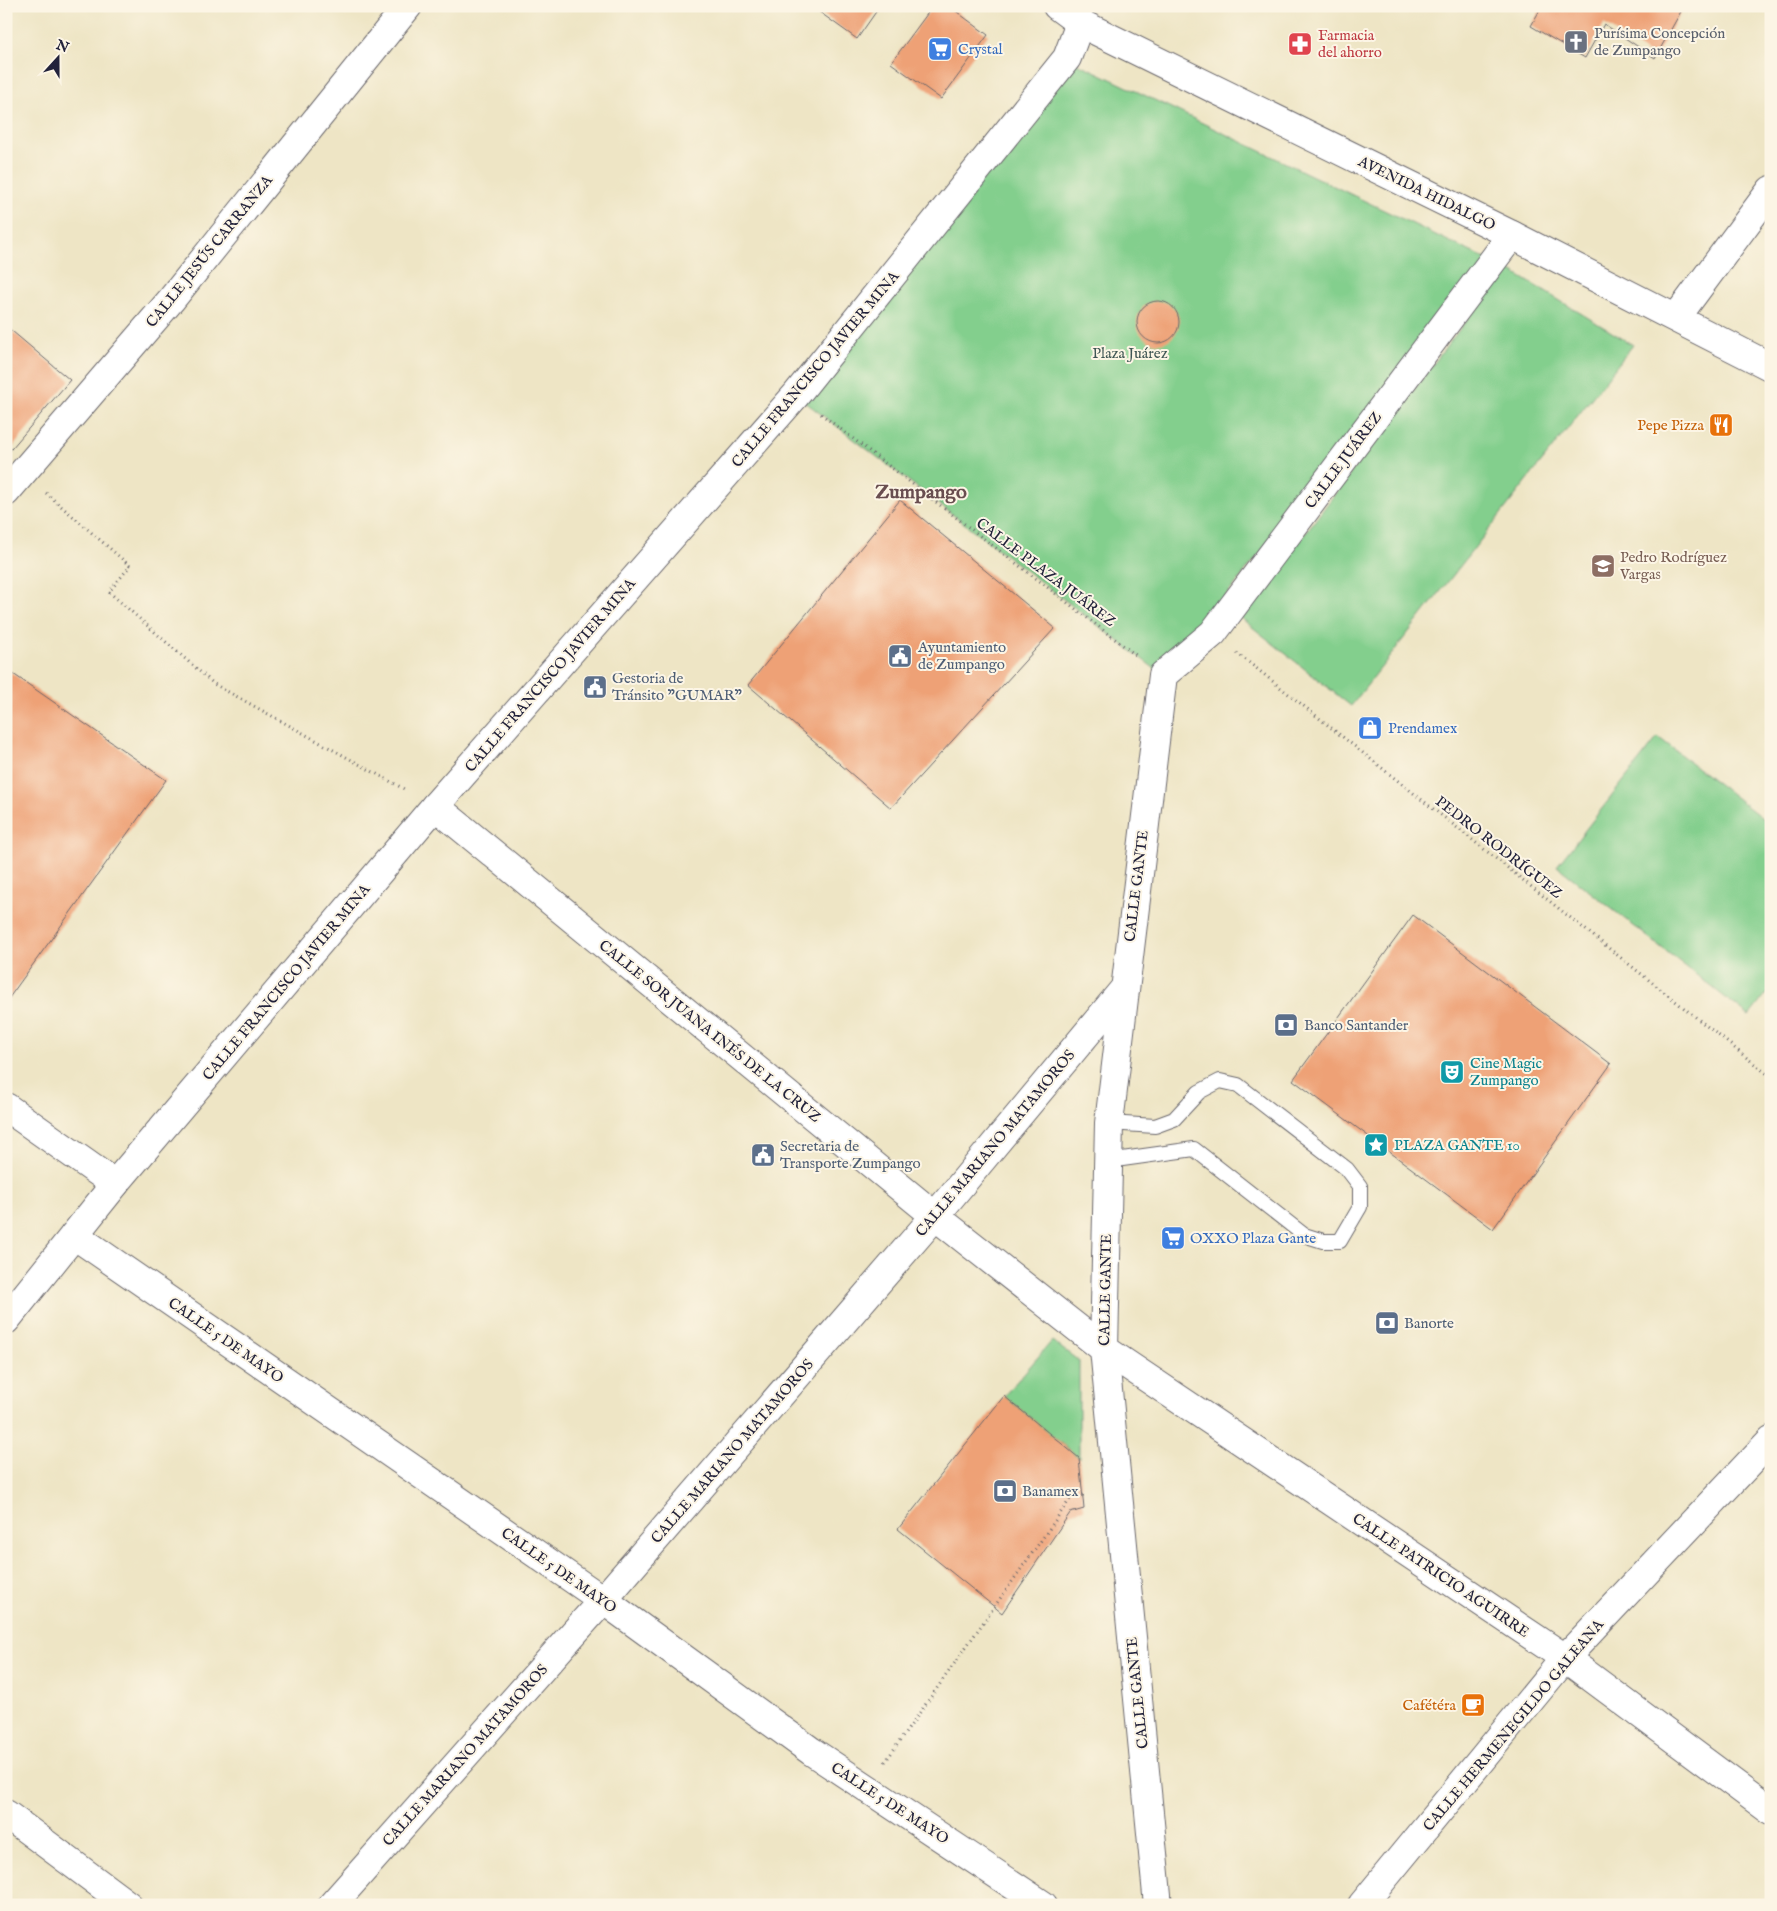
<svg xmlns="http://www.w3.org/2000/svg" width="1777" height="1911" font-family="'IM FELL English',serif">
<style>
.green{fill:#83cf8d;stroke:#527864}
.building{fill:#eea176}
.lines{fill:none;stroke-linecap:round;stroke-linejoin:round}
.lane-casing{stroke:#69666b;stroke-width:16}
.street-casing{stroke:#69666b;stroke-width:30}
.secondary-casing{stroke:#69666b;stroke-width:30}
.path{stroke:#69666b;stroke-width:3;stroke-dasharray:1 4;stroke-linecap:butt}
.lane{stroke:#fff;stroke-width:14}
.street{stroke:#fff;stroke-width:28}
.secondary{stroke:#fff;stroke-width:28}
.labels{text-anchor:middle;stroke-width:4;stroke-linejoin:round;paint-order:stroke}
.worship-label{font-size:15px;fill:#5b616d;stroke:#fcf5e5;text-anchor:start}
.health-label{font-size:15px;fill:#be3a42;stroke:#fcf5e5;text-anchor:start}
.shop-label{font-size:15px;fill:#366cbe;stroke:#fcf5e5;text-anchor:start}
.street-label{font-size:15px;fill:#22223b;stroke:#fcf5e5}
.park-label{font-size:15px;fill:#3f5654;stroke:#fcf5e5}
.food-label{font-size:15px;fill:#c56008;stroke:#fcf5e5;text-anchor:end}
.education-label{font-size:15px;fill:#785e54;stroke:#fcf5e5;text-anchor:start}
.service-label{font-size:15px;fill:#4e5e75;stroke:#fcf5e5;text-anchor:start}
.culture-label{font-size:15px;fill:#0d838f;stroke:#fcf5e5;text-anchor:start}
.district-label{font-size:20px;font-weight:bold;fill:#694e50;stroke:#fcf5e5}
</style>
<rect width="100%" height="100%" fill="#fcf5e5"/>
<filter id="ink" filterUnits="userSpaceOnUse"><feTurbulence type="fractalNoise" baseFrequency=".02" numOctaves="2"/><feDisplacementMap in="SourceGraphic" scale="10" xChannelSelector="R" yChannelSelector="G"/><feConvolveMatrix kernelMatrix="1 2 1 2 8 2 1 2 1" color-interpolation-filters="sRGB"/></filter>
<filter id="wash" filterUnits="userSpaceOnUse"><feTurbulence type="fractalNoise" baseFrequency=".0096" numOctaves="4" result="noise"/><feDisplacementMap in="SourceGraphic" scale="20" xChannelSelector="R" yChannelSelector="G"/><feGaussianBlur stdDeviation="1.12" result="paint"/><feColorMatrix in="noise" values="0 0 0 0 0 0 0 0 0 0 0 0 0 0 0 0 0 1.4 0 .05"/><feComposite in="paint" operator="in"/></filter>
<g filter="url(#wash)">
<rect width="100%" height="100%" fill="#eee5c5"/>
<g class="green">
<path d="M1067,58L1492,262L1163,675L796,395Z"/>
<path d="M1506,268L1633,345L1351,706L1241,618Z"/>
<path d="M1658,737L1771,825V988L1749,1016L1557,866Z"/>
<path d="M1052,1341L1079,1361V1458L1004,1396Z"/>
</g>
<g id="blocks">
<g class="building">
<path d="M822,6H880L857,39L818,11Z"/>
<path d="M933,6H949L988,35L941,99L891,63Z"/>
<path d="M1542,6H1684L1655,58L1604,24L1585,58L1531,26Z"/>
<circle cx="1158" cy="322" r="21"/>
<path d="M6,326L70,380L6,455Z"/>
<path d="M900,500L1055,628L891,808L748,685Z"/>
<path d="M6,669L166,780L6,1002Z"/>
<path d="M1413,915L1611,1064L1493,1229L1293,1080Z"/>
<path d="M1004,1396L1079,1458L1084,1509L1070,1513L1002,1613L898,1529Z"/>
</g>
</g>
</g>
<g filter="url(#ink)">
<use href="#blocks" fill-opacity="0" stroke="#69666b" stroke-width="1"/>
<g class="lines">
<defs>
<path id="lane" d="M1108,1161L1194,1149L1304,1235L1323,1241H1340L1360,1207V1186L1347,1169L1238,1085L1220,1081L1199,1092L1174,1119L1155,1126L1109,1123"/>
<g id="street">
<path d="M435,806L935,1216L1104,1349L1565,1658L1771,1811"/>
<path d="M6,1107L115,1184"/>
<path d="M74,1235L603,1600L811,1751L1043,1905"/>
<path d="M6,1320L115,1184L435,806L796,395L1067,58L1080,23"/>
<path d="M6,1814L128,1905"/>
<path d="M332,1905L603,1600L935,1216L1124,989"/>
<path d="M1362,1905L1565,1658L1771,1440"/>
</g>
<g id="secondary">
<path d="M1057,6L1080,23L1512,235L1771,367"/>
<path d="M1676,318L1771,190"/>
<path d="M6,492L171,300L408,6"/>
<path d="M1158,1905L1104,1349L1109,1123L1163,675L1213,633L1512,235"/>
</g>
</defs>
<use href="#lane" class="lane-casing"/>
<use href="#street" class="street-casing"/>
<use href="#secondary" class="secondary-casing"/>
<g class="path">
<path d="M821,414L1137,656"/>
<path d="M46,493L130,566L109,592L214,684L406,790"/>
<path d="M1237,653L1771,1077"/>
<path d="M885,1762L1071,1498L1087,1494"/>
</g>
<use href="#lane" class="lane"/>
<use href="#street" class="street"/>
<use href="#secondary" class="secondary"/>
</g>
</g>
<defs>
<symbol id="church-square" viewBox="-11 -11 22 22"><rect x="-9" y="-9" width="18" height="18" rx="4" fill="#6b7280" stroke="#fcf5e5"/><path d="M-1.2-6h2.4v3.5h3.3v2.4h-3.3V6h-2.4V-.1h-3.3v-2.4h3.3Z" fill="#fff"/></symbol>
<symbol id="pharmacy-square" viewBox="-11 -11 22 22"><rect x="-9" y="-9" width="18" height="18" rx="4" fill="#e0444e" stroke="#fcf5e5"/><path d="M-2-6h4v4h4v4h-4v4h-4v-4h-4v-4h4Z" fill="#fff"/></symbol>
<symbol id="supermarket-square" viewBox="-11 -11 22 22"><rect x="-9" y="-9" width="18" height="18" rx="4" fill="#3f7fe0" stroke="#fcf5e5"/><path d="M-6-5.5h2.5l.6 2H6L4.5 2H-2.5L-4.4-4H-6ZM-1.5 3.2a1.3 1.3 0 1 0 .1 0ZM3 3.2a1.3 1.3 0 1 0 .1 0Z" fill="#fff"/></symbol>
<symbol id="restaurant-square" viewBox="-11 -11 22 22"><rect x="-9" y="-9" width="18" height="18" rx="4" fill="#e8710a" stroke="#fcf5e5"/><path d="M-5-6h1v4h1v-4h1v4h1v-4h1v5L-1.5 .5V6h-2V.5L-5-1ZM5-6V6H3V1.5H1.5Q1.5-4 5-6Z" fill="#fff"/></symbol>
<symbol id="school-square" viewBox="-11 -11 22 22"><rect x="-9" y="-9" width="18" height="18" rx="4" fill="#8d6e63" stroke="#fcf5e5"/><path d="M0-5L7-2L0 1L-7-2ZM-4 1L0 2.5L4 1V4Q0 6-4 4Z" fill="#fff"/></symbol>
<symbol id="civic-square" viewBox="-11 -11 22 22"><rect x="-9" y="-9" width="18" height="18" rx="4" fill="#5c6f8a" stroke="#fcf5e5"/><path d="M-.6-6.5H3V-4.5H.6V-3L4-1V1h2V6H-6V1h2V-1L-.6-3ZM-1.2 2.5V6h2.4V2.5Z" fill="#fff"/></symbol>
<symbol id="shop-square" viewBox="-11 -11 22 22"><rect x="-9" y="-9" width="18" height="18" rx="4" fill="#3f7fe0" stroke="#fcf5e5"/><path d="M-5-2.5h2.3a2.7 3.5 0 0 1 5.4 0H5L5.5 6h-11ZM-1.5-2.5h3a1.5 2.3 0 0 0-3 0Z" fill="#fff"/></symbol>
<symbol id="bank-square" viewBox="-11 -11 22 22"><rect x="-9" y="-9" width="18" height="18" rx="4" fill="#5c6f8a" stroke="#fcf5e5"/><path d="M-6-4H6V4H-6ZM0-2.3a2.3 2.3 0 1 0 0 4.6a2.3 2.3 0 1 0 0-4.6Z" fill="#fff"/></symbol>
<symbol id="theatre-square" viewBox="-11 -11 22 22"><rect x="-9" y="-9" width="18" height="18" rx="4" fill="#0f9aa8" stroke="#fcf5e5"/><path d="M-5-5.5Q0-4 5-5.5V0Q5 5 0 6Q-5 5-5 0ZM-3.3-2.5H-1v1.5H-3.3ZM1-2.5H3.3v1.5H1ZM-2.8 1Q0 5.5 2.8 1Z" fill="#fff"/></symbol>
<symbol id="sight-square" viewBox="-11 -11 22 22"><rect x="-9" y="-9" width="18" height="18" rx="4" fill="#0f9aa8" stroke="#fcf5e5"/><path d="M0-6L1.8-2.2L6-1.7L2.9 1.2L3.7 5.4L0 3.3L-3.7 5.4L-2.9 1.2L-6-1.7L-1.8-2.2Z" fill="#fff"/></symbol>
<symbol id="cafe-square" viewBox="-11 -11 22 22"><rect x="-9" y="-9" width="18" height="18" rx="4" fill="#e8710a" stroke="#fcf5e5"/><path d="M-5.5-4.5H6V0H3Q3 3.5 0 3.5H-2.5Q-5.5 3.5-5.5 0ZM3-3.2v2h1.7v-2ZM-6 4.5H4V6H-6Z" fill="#fff"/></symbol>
</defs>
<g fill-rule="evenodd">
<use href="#church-square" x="1562" y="28" width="28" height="28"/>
<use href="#pharmacy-square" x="1286" y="30" width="28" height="28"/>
<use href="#supermarket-square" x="926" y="35" width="28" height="28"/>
<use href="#restaurant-square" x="1707" y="411" width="28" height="28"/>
<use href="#school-square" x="1589" y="552" width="28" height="28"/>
<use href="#civic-square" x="886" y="642" width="28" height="28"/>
<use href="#civic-square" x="581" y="673" width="28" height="28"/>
<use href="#shop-square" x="1356" y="714" width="28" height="28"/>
<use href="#bank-square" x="1272" y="1011" width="28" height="28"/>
<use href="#theatre-square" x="1438" y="1058" width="28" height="28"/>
<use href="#sight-square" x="1362" y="1131" width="28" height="28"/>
<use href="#civic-square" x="749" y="1141" width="28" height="28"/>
<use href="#supermarket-square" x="1159" y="1224" width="28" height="28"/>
<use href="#bank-square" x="1373" y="1309" width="28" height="28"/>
<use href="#bank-square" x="991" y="1477" width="28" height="28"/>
<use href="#cafe-square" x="1459" y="1691" width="28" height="28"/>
</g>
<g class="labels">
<g class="worship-label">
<text x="1594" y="38">Purísima Concepción<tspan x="1594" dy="17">de Zumpango</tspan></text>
</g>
<g class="health-label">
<text x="1318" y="40">Farmacia<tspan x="1318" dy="17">del ahorro</tspan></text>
</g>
<g class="shop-label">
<text x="958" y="54">Crystal</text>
<text x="1388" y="733">Prendamex</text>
<text x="1190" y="1243">OXXO Plaza Gante</text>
</g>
<g class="street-label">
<text transform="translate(1427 193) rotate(26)" y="5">AVENIDA HIDALGO</text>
<text transform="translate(209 251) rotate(-51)" y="5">CALLE JESÚS CARRANZA</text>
<text transform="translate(815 369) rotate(-50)" y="5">CALLE FRANCISCO JAVIER MINA</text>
<text transform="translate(1343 460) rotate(-53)" y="5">CALLE JUÁREZ</text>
<text transform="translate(1046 572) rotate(37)" y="5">CALLE PLAZA JUÁREZ</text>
<text transform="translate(550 675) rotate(-49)" y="5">CALLE FRANCISCO JAVIER MINA</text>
<text transform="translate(1499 847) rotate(38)" y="5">PEDRO RODRÍGUEZ</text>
<text transform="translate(1136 886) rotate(-83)" y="5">CALLE GANTE</text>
<text transform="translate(286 982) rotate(-50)" y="5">CALLE FRANCISCO JAVIER MINA</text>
<text transform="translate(710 1031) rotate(39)" y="5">CALLE SOR JUANA INÉS DE LA CRUZ</text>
<text transform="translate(995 1143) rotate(-50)" y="5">CALLE MARIANO MATAMOROS</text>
<text transform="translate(1105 1290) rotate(-89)" y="5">CALLE GANTE</text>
<text transform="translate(226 1340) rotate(35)" y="5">CALLE 5 DE MAYO</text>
<text transform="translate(732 1451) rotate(-49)" y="5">CALLE MARIANO MATAMOROS</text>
<text transform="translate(559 1570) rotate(35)" y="5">CALLE 5 DE MAYO</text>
<text transform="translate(1441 1575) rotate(34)" y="5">CALLE PATRICIO AGUIRRE</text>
<text transform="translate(1137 1693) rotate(-96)" y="5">CALLE GANTE</text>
<text transform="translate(1513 1725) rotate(-50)" y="5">CALLE HERMENEGILDO GALEANA</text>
<text transform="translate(465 1755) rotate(-48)" y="5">CALLE MARIANO MATAMOROS</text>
<text transform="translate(890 1803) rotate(33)" y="5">CALLE 5 DE MAYO</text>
</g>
<g class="park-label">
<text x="1130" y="358">Plaza Juárez</text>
</g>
<g class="food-label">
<text x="1704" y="430">Pepe Pizza</text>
<text x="1456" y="1710">Cafétéra</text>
</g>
<g class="education-label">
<text x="1620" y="562">Pedro Rodríguez<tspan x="1620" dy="17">Vargas</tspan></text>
</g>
<g class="service-label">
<text x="918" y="652">Ayuntamiento<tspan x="918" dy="17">de Zumpango</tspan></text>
<text x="612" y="683">Gestoria de<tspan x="612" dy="17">Tránsito "GUMAR"</tspan></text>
<text x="1304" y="1030">Banco Santander</text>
<text x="780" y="1151">Secretaria de<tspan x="780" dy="17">Transporte Zumpango</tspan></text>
<text x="1404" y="1328">Banorte</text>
<text x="1022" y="1496">Banamex</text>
</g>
<g class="culture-label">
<text x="1470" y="1068">Cine Magic<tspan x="1470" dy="17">Zumpango</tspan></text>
<text x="1394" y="1150">PLAZA GANTE 10</text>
</g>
<g class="district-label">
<text x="921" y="498">Zumpango</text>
</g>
</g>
<rect width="1777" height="1911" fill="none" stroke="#fcf5e5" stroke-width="25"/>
<g transform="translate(58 58) rotate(21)" stroke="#fcf5e5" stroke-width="4" paint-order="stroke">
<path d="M0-4L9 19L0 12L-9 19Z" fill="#22223b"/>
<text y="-8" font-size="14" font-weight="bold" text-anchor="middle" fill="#22223b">N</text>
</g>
</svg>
